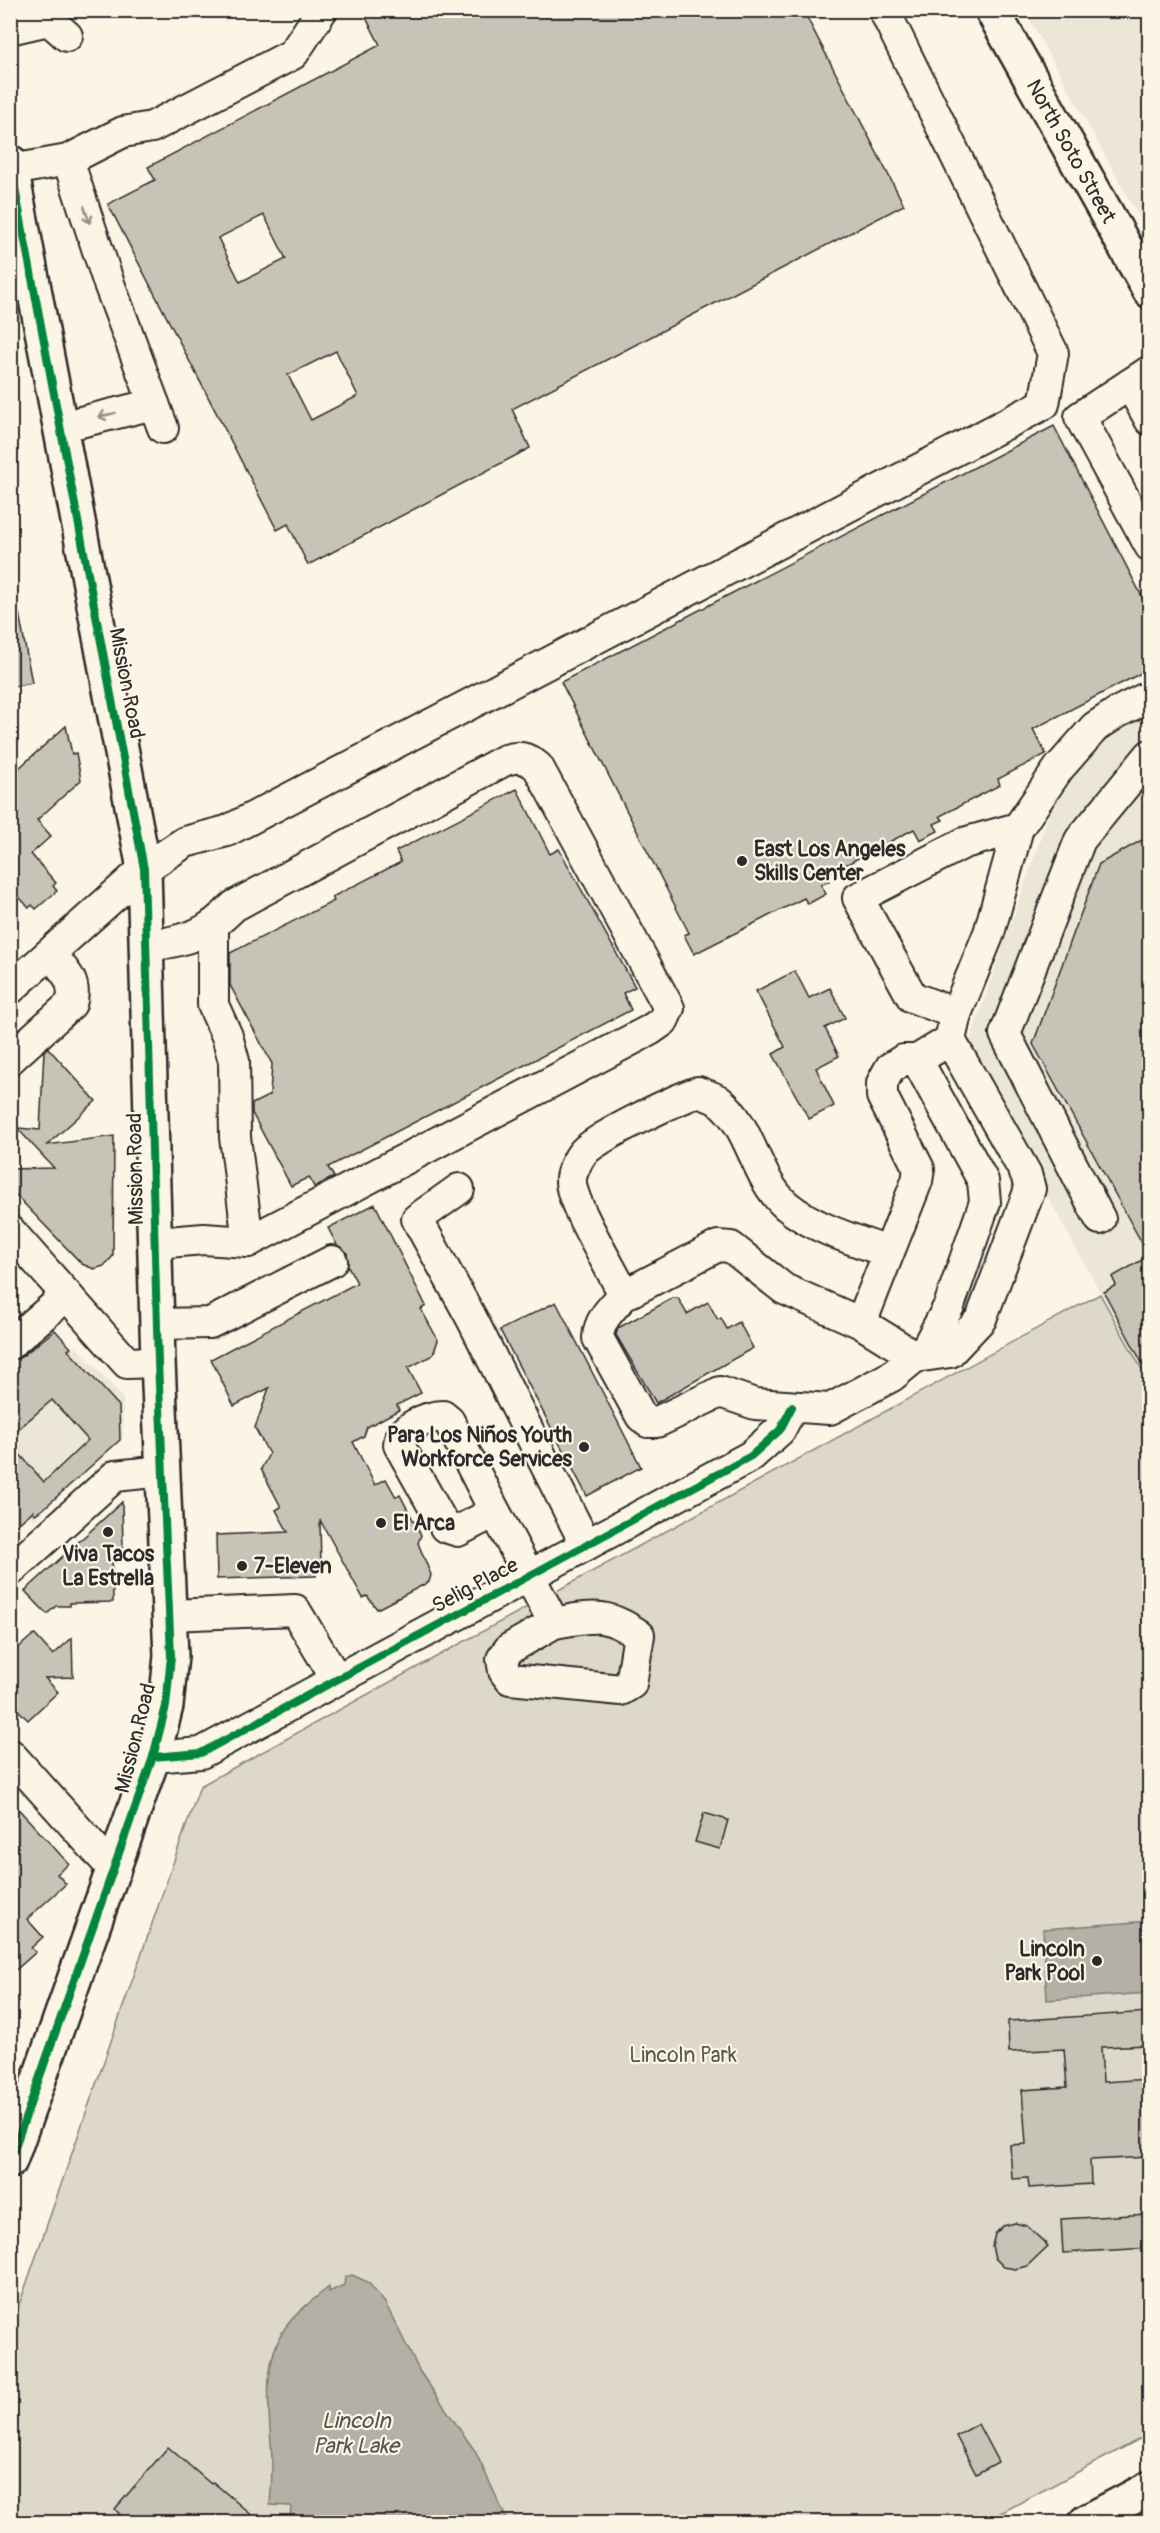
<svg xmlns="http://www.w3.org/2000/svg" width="1160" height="2533" font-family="Pangolin,sans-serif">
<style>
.built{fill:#ece6d7}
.green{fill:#ded8ca;stroke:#84827a;stroke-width:1.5}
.water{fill:#b4b0a5;stroke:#7d7b74;stroke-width:1.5}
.building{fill:#c8c3b7;stroke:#2b2b2b;stroke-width:1.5;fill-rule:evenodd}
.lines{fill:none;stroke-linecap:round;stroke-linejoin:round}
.minor-casing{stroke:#2b2b2b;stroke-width:34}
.major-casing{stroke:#2b2b2b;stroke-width:38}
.minor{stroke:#fcf5e5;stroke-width:30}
.major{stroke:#fcf5e5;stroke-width:33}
.cycleway-casing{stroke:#fcf5e5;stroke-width:11}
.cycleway{stroke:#00873e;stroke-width:8}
.oneway{stroke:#949088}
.poi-dot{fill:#2b2b2b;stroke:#fcf5e5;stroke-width:2}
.labels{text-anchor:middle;stroke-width:4.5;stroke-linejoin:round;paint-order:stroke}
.street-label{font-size:21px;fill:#2b2b2b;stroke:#fcf5e5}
.poi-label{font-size:21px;font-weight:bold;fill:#2b2b2b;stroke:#fcf5e5;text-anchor:start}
.park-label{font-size:21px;fill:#585653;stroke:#fcf5e5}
.water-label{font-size:22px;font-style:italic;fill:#545350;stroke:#fcf5e5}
</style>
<rect width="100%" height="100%" fill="#fcf5e5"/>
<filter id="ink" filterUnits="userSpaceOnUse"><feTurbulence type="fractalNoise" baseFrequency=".0167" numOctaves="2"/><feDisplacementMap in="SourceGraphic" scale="12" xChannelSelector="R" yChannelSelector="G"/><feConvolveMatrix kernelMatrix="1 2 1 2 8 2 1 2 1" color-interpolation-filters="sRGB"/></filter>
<g filter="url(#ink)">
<g class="built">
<path d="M1025,11H1149V235Z"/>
<path d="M1149,706V1382L967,1049L1056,794L1083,753Z"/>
<path d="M77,1347L123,1398V1438L34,1520L11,1494V1407Z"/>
</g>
<path class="green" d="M1100,1294L1150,1384L1149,2434L984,2522H11V2328L200,1786Z"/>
<g class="water">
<path d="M1149,1921V1993L1047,2000L1043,1929Z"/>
<path d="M352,2275L368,2282L385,2303L420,2372L475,2451L508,2522H270H290L291,2506L270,2505C271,2491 272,2477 272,2463C271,2418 259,2368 285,2328C296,2312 314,2299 329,2287V2292L344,2285L345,2277Z"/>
</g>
<g class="building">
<path d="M362,10H803L904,205L512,409L530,448L308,565L288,524L277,530L108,204L155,180L148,167L380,45ZM264,215L286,259L240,282L218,238ZM336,351L358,396L311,420L288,375Z"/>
<path d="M1054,426L1149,610V669L1033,729L1046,754L998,779L1000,785L940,816L943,820L934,824L938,831L920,840L914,829L826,875L829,881L821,885L826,894L808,904L804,898L694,954L684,935L689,933L561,682Z"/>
<path d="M19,613L32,683L10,687V614Z"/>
<path d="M66,726L72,754L76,753L81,780L37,820L51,836L31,854L56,883L53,886L57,891L36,909L32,905L29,908L10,887V776Z"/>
<path d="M517,789L550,854L559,849L635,987L623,993L631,1010L328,1167L334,1177L314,1187L309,1177L291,1186L252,1113V1104L270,1095L272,1064L230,985V953L334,901L332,897L401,862L396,851Z"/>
<path d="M1149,836V1256L1033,1044L1099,864Z"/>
<path d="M795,971L809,998L830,988L845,1018L825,1028L839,1056L816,1068L834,1106L809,1119L773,1054L785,1047L756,991Z"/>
<path d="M48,1048L96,1101L47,1145L114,1136L113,1256L104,1266L94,1269L82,1264L10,1189V1169L54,1168L17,1128L40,1130L44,1051Z"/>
<path d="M375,1204L426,1306L421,1309L438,1340L433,1355L408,1368L421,1393L397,1405L399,1410L367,1427L364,1436L353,1442L375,1485L386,1479L396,1497L400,1495L421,1535L418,1543L431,1575L429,1582L377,1609L367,1596L363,1598L320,1520L321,1570H316V1576L217,1579L216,1535L288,1532L276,1510L281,1507L261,1469L269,1454L255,1428L269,1388L234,1406L211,1359L357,1283L348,1266L347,1253L337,1245L328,1228Z"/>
<path d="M1149,1256V1376L1104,1292L1116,1285L1112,1277Z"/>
<path d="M673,1298H678L687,1314L708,1302L718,1320L721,1318L727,1329L739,1322L753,1348L656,1403L616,1335L618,1328Z"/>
<path d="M556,1302L641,1467L587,1496L500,1330Z"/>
<path d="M55,1330L71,1348L68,1350L119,1406L120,1440L42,1510L35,1514L33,1511L10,1531V1443L44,1482L88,1440L52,1400L10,1436V1361L21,1357Z"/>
<path d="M122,1502L123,1548L112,1549L113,1602L70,1603V1606H56L47,1614L25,1591Z"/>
<path d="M34,1634L53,1655L72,1638L73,1677L45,1678L58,1692L28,1720L10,1702V1655Z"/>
<path d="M10,1800L69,1864L57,1874L66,1884L27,1919L43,1937L31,1948L36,1952L10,1975Z"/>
<path d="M704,1813L728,1820L720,1849L695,1842Z"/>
<path d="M1149,2012V2045L1101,2047L1103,2082L1149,2079V2157L1090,2160L1091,2184L1029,2188L1028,2178L1012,2179L1010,2145L1026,2144L1022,2090L1067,2087L1064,2049L1009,2052L1008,2021Z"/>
<path d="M1149,2214V2248L1063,2253L1061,2219Z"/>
<path d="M1015,2223L1027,2226L1048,2246L1027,2266L1015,2269L1004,2267L995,2258L992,2246L995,2234L1003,2226Z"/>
<path d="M978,2424L998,2462L976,2474L956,2436Z"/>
<path d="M168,2447L211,2484L213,2482L261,2523H127L115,2509Z"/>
</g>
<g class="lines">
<defs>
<g id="minor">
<path d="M10,29L49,20L67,36"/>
<path d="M68,160L108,281L163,428"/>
<path d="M12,170L68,160L123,132L152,127L293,54L322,10"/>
<path d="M1150,371L1080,417L1150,546"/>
<path d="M1130,384L1150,420"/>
<path d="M60,427L154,404"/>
<path d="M213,928V1005L227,1036L234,1061L235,1137L248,1242"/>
<path d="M147,947C190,938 202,938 234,906L505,760C519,756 526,757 538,767L669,1008L663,1021L650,1030L248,1242L204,1239L155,1243"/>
<path d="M10,989L144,869L185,842L227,831L1044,404L1053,353L884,10"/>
<path d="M956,1014L912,997L858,898L964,843L1018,828"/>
<path d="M950,1040L1026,1174L1030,1189L981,1319L950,1352L916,1357L861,1323L917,1181L919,1169L882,1096V1083L890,1068L903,1060H917L950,1040L956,1014L989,933L1018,828L1059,768L1095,727L1118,712L1150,696"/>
<path d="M10,1059L71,1004C78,982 64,970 50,954"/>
<path d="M459,1189L417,1219L472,1319L586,1545"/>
<path d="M1100,1219L1005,1034L1080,840L1150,755"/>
<path d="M10,1231L127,1363L158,1362"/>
<path d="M624,1295C612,1308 599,1319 598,1338L641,1416L648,1422H657L720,1392L755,1404L830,1409L892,1376L927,1347L949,1306L985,1202L983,1181L917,1060"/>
<path d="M861,1323L784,1289L731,1247L718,1246L624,1295C613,1270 569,1202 571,1179C571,1173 578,1159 582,1154C593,1138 677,1099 698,1092C705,1095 714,1097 719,1101C752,1127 755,1179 787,1206C815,1229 855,1240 888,1252"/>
<path d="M157,1324L210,1323L332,1261"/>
<path d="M10,1344L67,1295"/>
<path d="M492,1506L449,1421L443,1416C427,1416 399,1429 399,1445L445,1527L458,1531L483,1518L492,1506L554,1623C593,1616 606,1612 639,1635L631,1684L621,1690L510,1679L504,1671L502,1659L509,1649L554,1623"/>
<path d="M10,1571L115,1476L163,1471"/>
<path d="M169,1615L295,1610L337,1680"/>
<path d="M10,1754L115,1871"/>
<path d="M153,1757L201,1753L751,1456L780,1430L792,1407"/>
</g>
<g id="major">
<path id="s1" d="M992,10L1150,291"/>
<path d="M10,162L144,869L158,1362L171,1656L166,1706L153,1757L10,2161"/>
<path d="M1086,2522L1150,2488"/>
</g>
</defs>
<use href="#minor" class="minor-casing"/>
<use href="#major" class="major-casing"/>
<use href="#minor" class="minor"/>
<use href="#major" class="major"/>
<defs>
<g id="cycleway">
<path d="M10,162L144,869L158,1362L171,1656L166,1706L153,1757L10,2161"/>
<path d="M153,1757L201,1753L751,1456L780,1430L792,1407"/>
</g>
</defs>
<use href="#cycleway" class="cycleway-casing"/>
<use href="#cycleway" class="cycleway"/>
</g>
<defs><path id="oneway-shaft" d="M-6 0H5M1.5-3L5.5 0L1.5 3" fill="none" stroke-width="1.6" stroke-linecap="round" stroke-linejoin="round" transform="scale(1.5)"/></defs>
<g class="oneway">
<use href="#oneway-shaft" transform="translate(87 215) rotate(72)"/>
<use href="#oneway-shaft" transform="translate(107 415) rotate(166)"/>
</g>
</g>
<g class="poi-dot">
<circle cx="742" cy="861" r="6"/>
<circle cx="584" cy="1447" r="6"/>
<circle cx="381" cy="1523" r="6"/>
<circle cx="108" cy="1532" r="6"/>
<circle cx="242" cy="1566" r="6"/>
<circle cx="1097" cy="1961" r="6"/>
</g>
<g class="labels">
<g class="street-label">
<text dy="7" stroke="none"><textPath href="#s1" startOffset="162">North Soto Street</textPath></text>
<text transform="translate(127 683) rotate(79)" y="7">Mission Road</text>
<text transform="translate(135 1169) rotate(-91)" y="7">Mission Road</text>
<text transform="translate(475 1585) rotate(-28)" y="7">Selig Place</text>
<text transform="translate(135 1738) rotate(-76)" y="7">Mission Road</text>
</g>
<g class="poi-label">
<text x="754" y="856">East Los Angeles<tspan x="754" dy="24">Skills Center</tspan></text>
<text x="572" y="1442" text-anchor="end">Para Los Niños Youth<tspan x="572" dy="24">Workforce Services</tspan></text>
<text x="393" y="1530">El Arca</text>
<text x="108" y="1561" text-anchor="middle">Viva Tacos<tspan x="108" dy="24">La Estrella</tspan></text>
<text x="254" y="1573">7-Eleven</text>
<text x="1085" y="1956" text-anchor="end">Lincoln<tspan x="1085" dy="24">Park Pool</tspan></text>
</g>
<g class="park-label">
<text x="683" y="2062">Lincoln Park</text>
</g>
<g class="water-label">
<text x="356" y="2428">Lincoln<tspan x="356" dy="25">Park Lake</tspan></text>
</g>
</g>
<rect width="1160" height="2533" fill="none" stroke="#fcf5e5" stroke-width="36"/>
<rect x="18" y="18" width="1124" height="2497" fill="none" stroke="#2b2b2b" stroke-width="2" filter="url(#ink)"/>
</svg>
